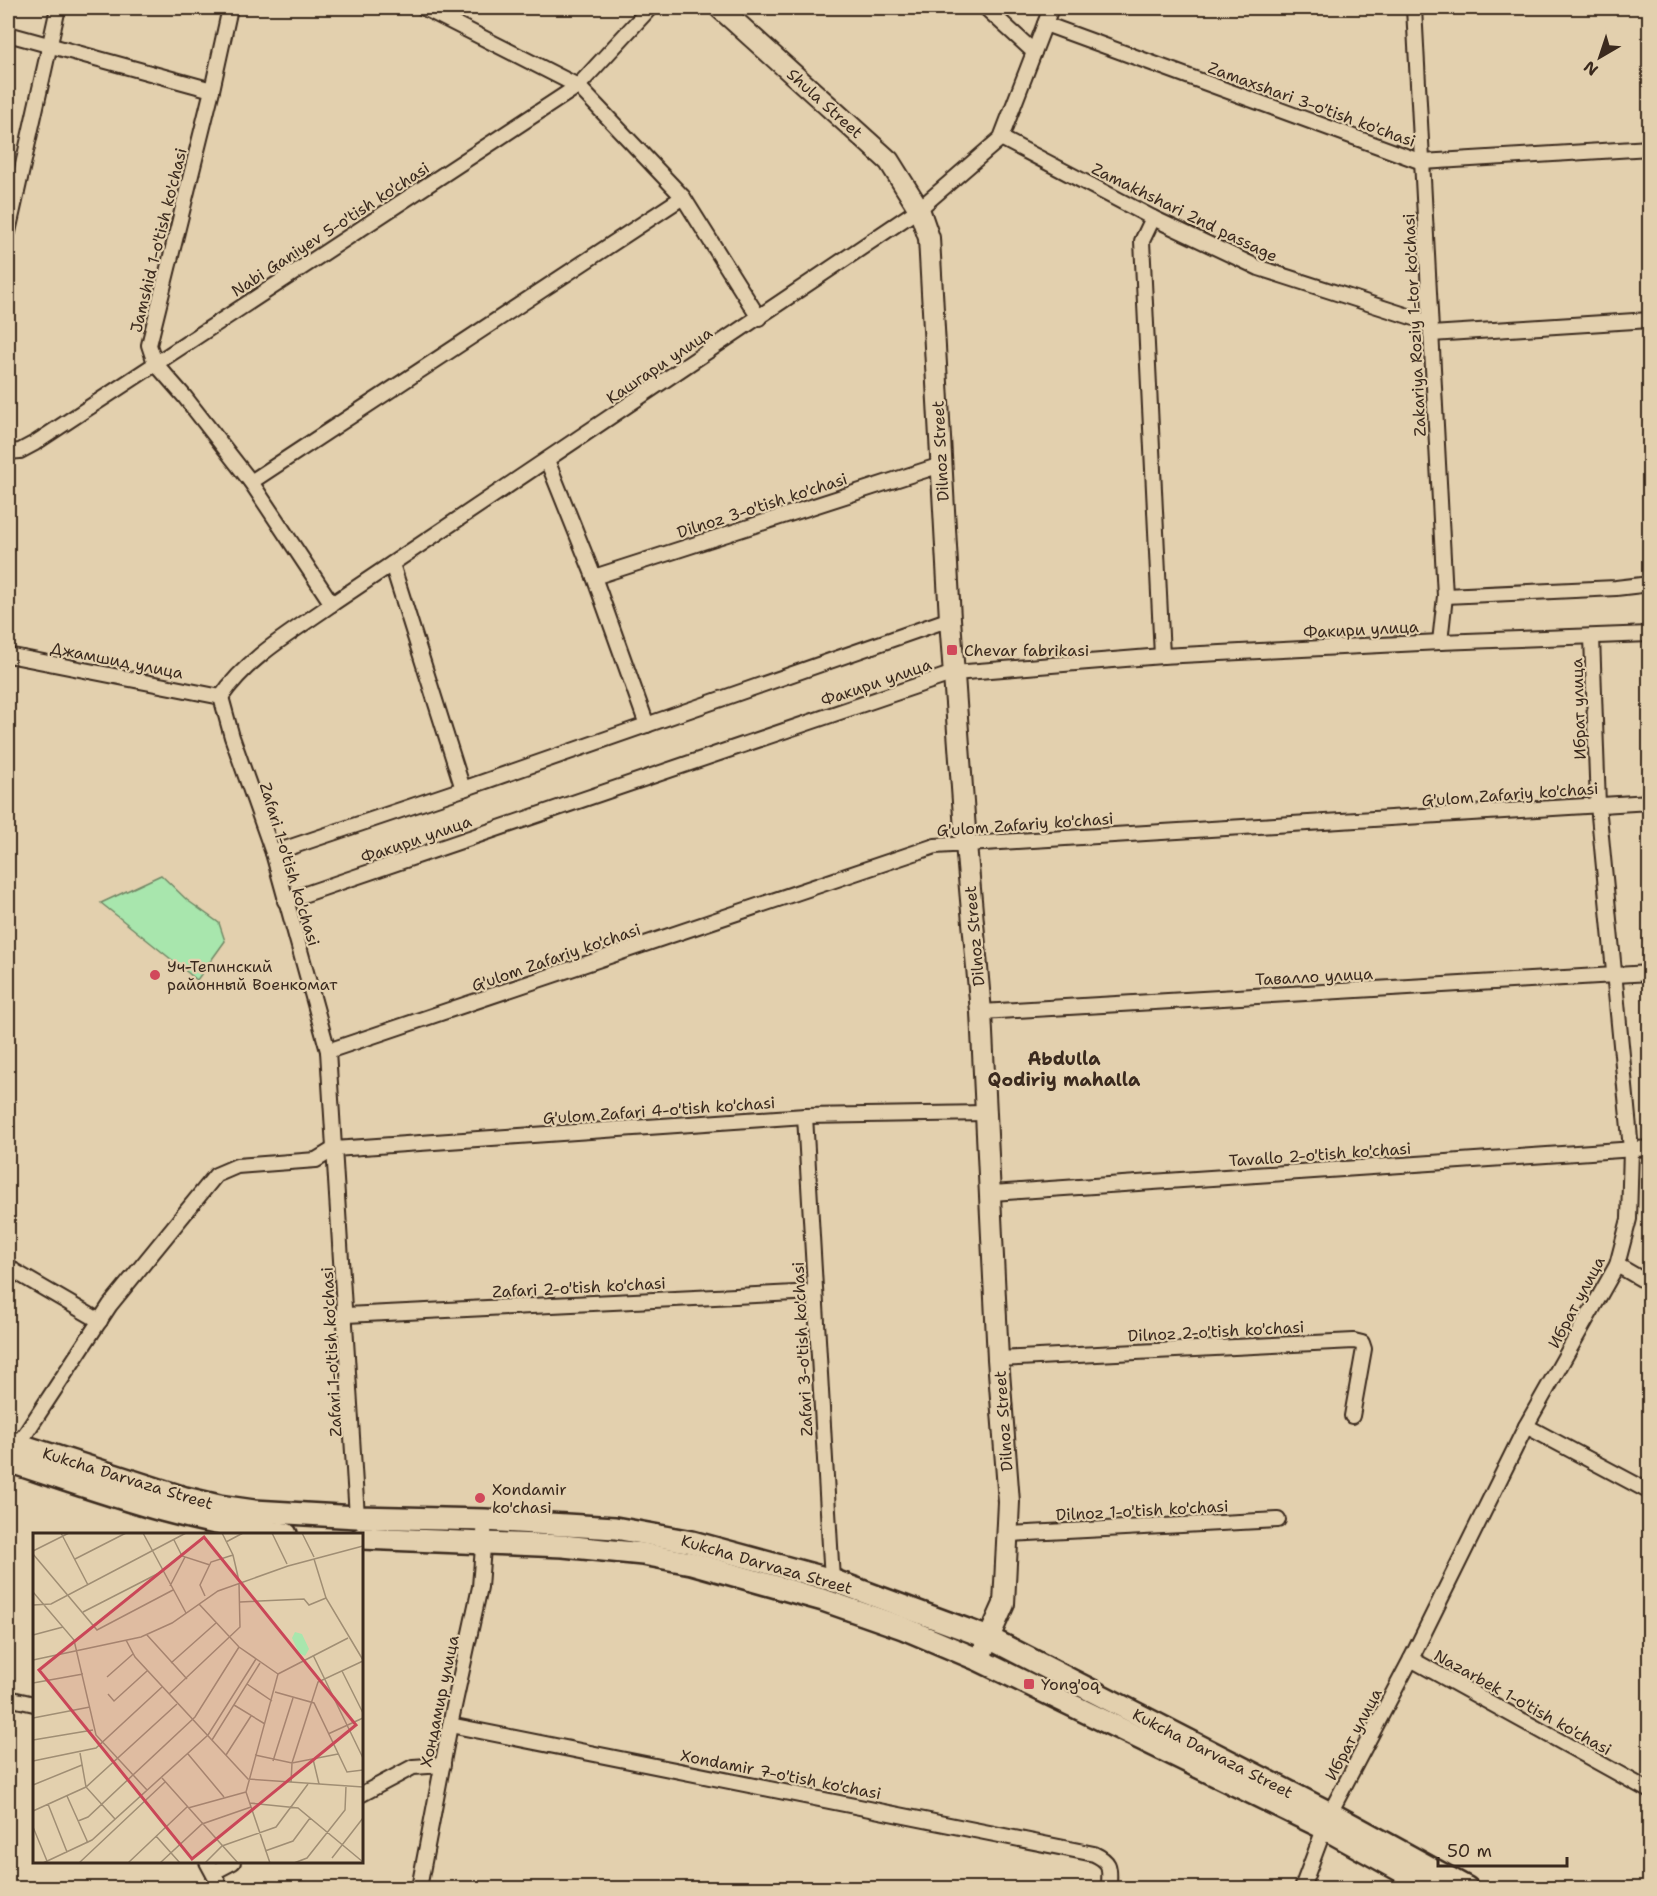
<svg xmlns="http://www.w3.org/2000/svg" width="1657" height="1896" font-family="'Shantell Sans',sans-serif">
<style>
.grass{fill:#a8e6ad;stroke:#728866;stroke-width:1.5}
.lines{fill:none;stroke-linecap:round;stroke-linejoin:round}
.street-casing{stroke:#3b2a1e;stroke-width:18}
.secondary-casing{stroke:#3b2a1e;stroke-width:24}
.primary-casing{stroke:#3b2a1e;stroke-width:26}
.street{stroke:#e3d0ae;stroke-width:14}
.secondary{stroke:#e3d0ae;stroke-width:20}
.primary{stroke:#e3d0ae;stroke-width:21}
.poi-dot{fill:#d1495b;stroke:#e3d0ae;stroke-width:2}
.labels{text-anchor:middle;stroke-width:4.5;stroke-linejoin:round;paint-order:stroke}
.street-label{font-size:16px;fill:#3b2a1e;stroke:#e3d0ae}
.poi-label{font-size:16px;fill:#3b2a1e;stroke:#e3d0ae;text-anchor:start}
.neighbourhood-label{font-size:18px;font-weight:bold;fill:#3b2a1e;stroke:#e3d0ae}
.inset-road{fill:none;stroke:#a08e74;stroke-width:1.5}
.view{fill:#ca4758;fill-opacity:0.15;stroke:#ca4758;stroke-width:3}
.inset-edge{fill:none;stroke:#3b2a1e;stroke-width:3}
</style>
<rect width="100%" height="100%" fill="#e3d0ae"/>
<filter id="ink" filterUnits="userSpaceOnUse"><feTurbulence type="fractalNoise" baseFrequency=".0167" numOctaves="2"/><feDisplacementMap in="SourceGraphic" scale="12" xChannelSelector="R" yChannelSelector="G"/><feConvolveMatrix kernelMatrix="1 2 1 2 8 2 1 2 1" color-interpolation-filters="sRGB"/></filter>
<g filter="url(#ink)">
<path class="grass" d="M161,875L187,900L219,923L225,941L197,980L101,903Z"/>
<g class="lines">
<defs>
<g id="street">
<path d="M230,8L212,90L149,345L155,363L184,396L251,482L332,604"/>
<path d="M424,8L578,86L683,197L759,318"/>
<path d="M986,8L1034,52"/>
<path d="M1414,8L1445,596L1440,642"/>
<path d="M1045,24L1422,162L1650,148"/>
<path d="M8,34L212,90"/>
<path d="M1001,138L1153,218L1259,268L1430,323"/>
<path d="M1153,218L1142,241L1162,656"/>
<path d="M8,232L58,8"/>
<path d="M1431,334L1650,320"/>
<path d="M8,452L20,451L35,443L578,86L650,8"/>
<path d="M547,460L594,577L647,725"/>
<path d="M251,482L683,197"/>
<path d="M392,564L463,789"/>
<path d="M594,577L941,465"/>
<path d="M1445,596L1616,588L1650,584"/>
<path d="M8,655L221,697"/>
<path d="M221,697C248,657 294,631 332,604L919,209L1001,138L1051,8"/>
<path d="M221,697L232,737L273,853L328,1051L357,1517"/>
<path d="M273,853L463,789L950,619"/>
<path d="M285,901L954,673L1162,656L1440,642L1650,634"/>
<path d="M981,1012L1650,973"/>
<path d="M328,1051L935,846L1650,802"/>
<path d="M805,1116L832,1580"/>
<path d="M992,1193L1650,1148"/>
<path d="M8,1265L14,1271L100,1321"/>
<path d="M1617,1265L1650,1284"/>
<path d="M346,1315L815,1292"/>
<path d="M998,1359L1354,1341L1362,1343L1364,1349L1352,1416"/>
<path d="M1526,1426L1650,1492"/>
<path d="M16,1445L26,1433L110,1305L216,1175L237,1166L316,1160L334,1149L805,1116L986,1113"/>
<path d="M1009,1534L1278,1520"/>
<path d="M1411,1659L1650,1791"/>
<path d="M8,1698L34,1704"/>
<path d="M450,1725L1094,1854C1113,1863 1109,1869 1109,1888"/>
<path d="M362,1794L413,1767L443,1765"/>
<path d="M207,1862L221,1888"/>
<path d="M214,1872L233,1862"/>
<path d="M419,1888L450,1725L480,1587L485,1520"/>
<path d="M1302,1888L1330,1813L1411,1659L1526,1426L1617,1265L1629,1219L1631,1149L1598,805L1592,637"/>
</g>
<path id="secondary" d="M720,8L889,161L919,209L929,238L950,619L966,844L981,1012L998,1359L1009,1502L1004,1604L979,1660"/>
<g id="primary">
<path d="M8,1441L185,1498L219,1506L254,1511L357,1517L485,1520L615,1528L692,1542L832,1580L989,1638L1330,1813L1467,1888"/>
<path d="M8,1461C99,1491 190,1525 286,1534"/>
<path d="M362,1538L563,1546L643,1554L691,1563L823,1600L903,1628L979,1660L1324,1828L1432,1888"/>
</g>
</defs>
<use href="#street" class="street-casing"/>
<use href="#secondary" class="secondary-casing"/>
<use href="#primary" class="primary-casing"/>
<use href="#street" class="street"/>
<use href="#secondary" class="secondary"/>
<use href="#primary" class="primary"/>
</g>
</g>
<g class="poi-dot">
<rect x="946" y="644" width="12" height="12" rx="3"/>
<circle cx="155" cy="975" r="6"/>
<circle cx="480" cy="1498" r="6"/>
<rect x="1023" y="1678" width="12" height="12" rx="3"/>
</g>
<g class="labels">
<g class="street-label">
<text transform="translate(825 103) rotate(42)" y="6">Shula Street</text>
<text transform="translate(1312 104) rotate(20)" y="6">Zamaxshari 3-o'tish ko'chasi</text>
<text transform="translate(1185 212) rotate(26)" y="6">Zamakhshari 2nd passage</text>
<text transform="translate(330 229) rotate(-33)" y="6">Nabi Ganiyev 5-o'tish ko'chasi</text>
<text transform="translate(158 240) rotate(-76)" y="6">Jamshid 1-o'tish ko'chasi</text>
<text transform="translate(1414 325) rotate(-93)" y="6">Zakariya Roziy 1-tor ko'chasi</text>
<text transform="translate(659 365) rotate(-34)" y="6">Кашгари улица</text>
<text transform="translate(940 451) rotate(-93)" y="6">Dilnoz Street</text>
<text transform="translate(762 505) rotate(-18)" y="6">Dilnoz 3-o'tish ko'chasi</text>
<text transform="translate(1361 629) rotate(-3)" y="6">Факири улица</text>
<text transform="translate(117 660) rotate(11)" y="6">Джамшид улица</text>
<text transform="translate(876 682) rotate(-19)" y="6">Факири улица</text>
<text transform="translate(1578 709) rotate(-92)" y="6">Ибрат улица</text>
<text transform="translate(1510 794) rotate(-4)" y="6">G'ulom Zafariy ko'chasi</text>
<text transform="translate(1025 824) rotate(-4)" y="6">G'ulom Zafariy ko'chasi</text>
<text transform="translate(416 839) rotate(-19)" y="6">Факири улица</text>
<text transform="translate(290 864) rotate(73)" y="6">Zafari 1-o'tish ko'chasi</text>
<text transform="translate(974 936) rotate(-95)" y="6">Dilnoz Street</text>
<text transform="translate(556 957) rotate(-19)" y="6">G'ulom Zafariy ko'chasi</text>
<text transform="translate(1314 976) rotate(-3)" y="6">Тавалло улица</text>
<text transform="translate(659 1110) rotate(-4)" y="6">G'ulom Zafari 4-o'tish ko'chasi</text>
<text transform="translate(1320 1154) rotate(-4)" y="6">Tavallo 2-o'tish ko'chasi</text>
<text transform="translate(579 1287) rotate(-3)" y="6">Zafari 2-o'tish ko'chasi</text>
<text transform="translate(1576 1302) rotate(-62)" y="6">Ибрат улица</text>
<text transform="translate(1216 1331) rotate(-3)" y="6">Dilnoz 2-o'tish ko'chasi</text>
<text transform="translate(802 1349) rotate(-93)" y="6">Zafari 3-o'tish ko'chasi</text>
<text transform="translate(331 1352) rotate(-93)" y="6">Zafari 1-o'tish ko'chasi</text>
<text transform="translate(1003 1421) rotate(-94)" y="6">Dilnoz Street</text>
<text transform="translate(128 1478) rotate(17)" y="6">Kukcha Darvaza Street</text>
<text transform="translate(1142 1510) rotate(-3)" y="6">Dilnoz 1-o'tish ko'chasi</text>
<text transform="translate(767 1564) rotate(16)" y="6">Kukcha Darvaza Street</text>
<text transform="translate(439 1701) rotate(-78)" y="6">Хондамир улица</text>
<text transform="translate(1523 1702) rotate(29)" y="6">Nazarbek 1-o'tish ko'chasi</text>
<text transform="translate(1353 1734) rotate(-62)" y="6">Ибрат улица</text>
<text transform="translate(1213 1753) rotate(27)" y="6">Kukcha Darvaza Street</text>
<text transform="translate(781 1774) rotate(11)" y="6">Xondamir 7-o'tish ko'chasi</text>
</g>
<g class="poi-label">
<text x="964" y="656">Chevar fabrikasi</text>
<text x="167" y="972">Уч-Тепинский<tspan x="167" dy="18">районный Военкомат</tspan></text>
<text x="492" y="1495">Xondamir<tspan x="492" dy="18">ko'chasi</tspan></text>
<text x="1041" y="1690">Yong'oq</text>
</g>
<g class="neighbourhood-label">
<text x="1064" y="1065">Abdulla<tspan x="1064" dy="21">Qodiriy mahalla</tspan></text>
</g>
</g>
<g transform="translate(33 1533)">
<rect width="330" height="330" fill="#e3d0ae"/>
<path d="M262,99L269,101L276,116L272,123L266,120L259,105Z" fill="#a8e6ad"/>
<path class="inset-road" d="M28,0L55,52M110,0L153,80M189,0L200,22L206,48M239,0L254,31M269,0L281,24M141,7L149,23L177,32M193,9L210,0M0,18L36,0M0,21L64,97L140,57M42,26L93,0M281,26L293,65L330,127M137,53L152,24M0,59L41,107L63,202L114,257M172,63L167,52L178,29L200,22M207,69L271,66L276,72L293,65M166,71L206,114L245,141M0,72L18,71L153,0M50,79L130,38M0,102L30,94M114,102L154,146M93,107L102,124L215,246L330,254M280,122L330,225M0,127L108,104L139,90L185,58L255,33L330,13M138,130L183,90M309,138L330,180M245,141L315,105M74,144L100,121M0,150L50,141M214,151L239,168M242,159L281,170L314,239L330,237M75,161L81,168L114,138M136,161L207,94L206,50M201,172L232,191M0,185L57,174M295,201L330,185M0,207L60,197M179,207L227,130M47,220L53,254L82,286M155,221L191,264M193,222L218,183M222,222L259,230L305,221M280,226L286,251M0,228L63,215L129,154M240,228L260,165M129,245L205,330M258,250L259,230L285,149L330,128M0,252L49,232M34,263L55,310M217,270L265,275L330,329M15,271L34,319M155,275L213,259M0,278L53,254L144,171M45,288L55,284L162,184L206,114M0,294L14,328M123,303L147,330M232,318L260,308L277,285M299,325L330,285M10,330L59,307L175,202L223,126M46,330L132,249M95,330L154,274M127,330L169,291L218,274M172,330L189,313L243,294L275,251M237,330L213,259L245,141M261,330L274,325L312,277L313,253"/>
<path class="view" d="M171,4L323,192L159,326L6,137Z"/>
<rect width="330" height="330" class="inset-edge"/>
</g>
<rect width="1657" height="1896" fill="none" stroke="#e3d0ae" stroke-width="30"/>
<rect x="15" y="15" width="1627" height="1866" fill="none" stroke="#3b2a1e" stroke-width="2" filter="url(#ink)"/>
<g transform="translate(1600 57) rotate(219)" stroke="#e3d0ae" stroke-width="4.5" paint-order="stroke">
<path d="M0-4.5L10 22L0 15L-10 22Z" fill="#3b2a1e"/>
<text y="-9" font-size="16" font-weight="bold" text-anchor="middle" fill="#3b2a1e">N</text>
</g>
<path d="M1438 1857v9h129v-9" fill="none" stroke="#3b2a1e" stroke-width="3"/>
<text x="1447" y="1857" font-size="18" fill="#3b2a1e" stroke="#e3d0ae" stroke-width="4.5" paint-order="stroke">50 m</text>
</svg>
